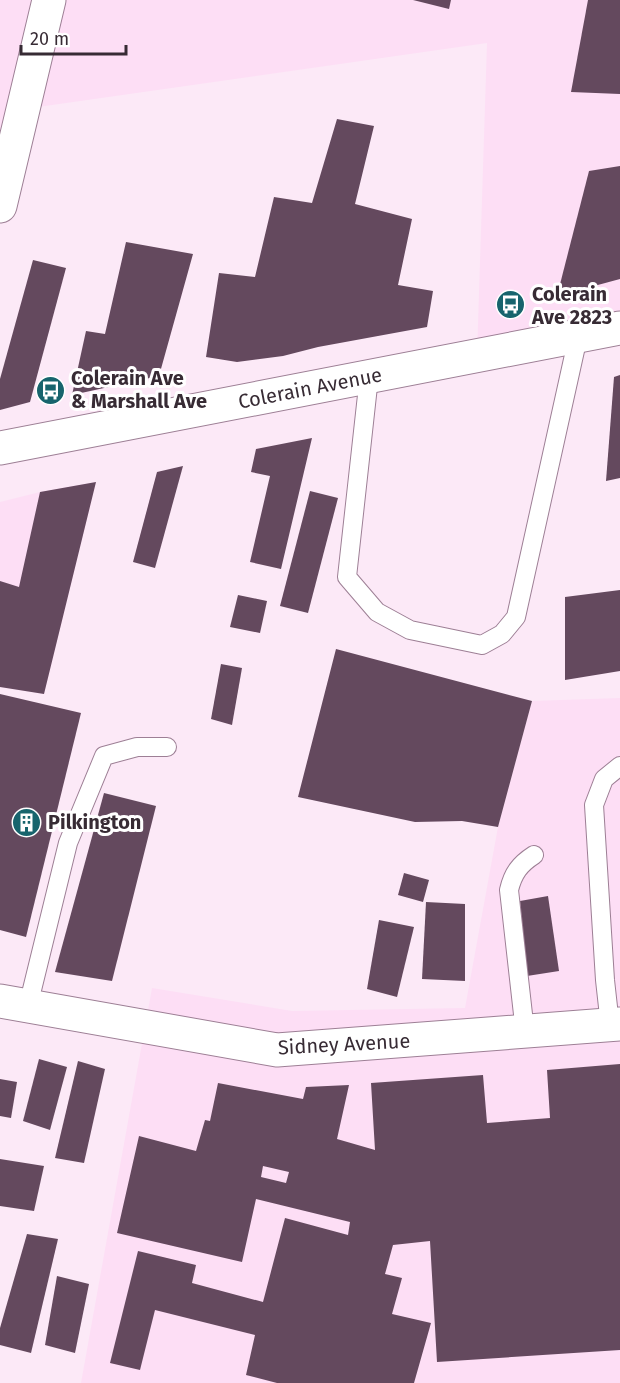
<svg xmlns="http://www.w3.org/2000/svg" width="620" height="1383" font-family="'Fira Sans',sans-serif">
<style>
.built{fill:#fddef5}
.building{fill:#64495e;fill-rule:evenodd}
.lines{fill:none;stroke-linecap:round;stroke-linejoin:round}
.lane-casing{stroke:#9d7f95;stroke-width:20}
.street-casing{stroke:#9d7f95;stroke-width:35}
.lane{stroke:#fff;stroke-width:18}
.street{stroke:#fff;stroke-width:33}
.labels{text-anchor:middle;stroke-width:6;stroke-linejoin:round;paint-order:stroke}
.poi-label{font-size:20px;font-weight:bold;fill:#372b34;stroke:#fff;text-anchor:start}
.street-label{font-size:20px;fill:#372b34;stroke:#fff}
</style>
<rect width="100%" height="100%" fill="#fce9f7"/>
<g class="built">
<path d="M0,0H620V328L477,356L487,43L24,109L0,206Z"/>
<path d="M96,482L44,694L0,687V502L40,492Z"/>
<path d="M620,698V1383H81L152,988L292,1011L465,1008L498,827L532,701Z"/>
</g>
<g class="building">
<path d="M413,0H451L449,9Z"/>
<path d="M588,0H620V94L571,92Z"/>
<path d="M337,119L374,126L355,204L412,219L398,285L433,291L427,327L318,347L283,356L237,362L206,357L219,273L255,277L274,197L312,203Z"/>
<path d="M620,166V279L557,296L589,171Z"/>
<path d="M126,242L193,254L159,376L72,395L86,331L105,334Z"/>
<path d="M33,260L66,268L30,402L0,410V379Z"/>
<path d="M620,375V478L606,481L614,377Z"/>
<path d="M312,438L281,569L250,562L270,476L251,472L256,449Z"/>
<path d="M183,466L155,568L133,562L157,472Z"/>
<path d="M96,482L44,694L0,687V581L19,587L40,492Z"/>
<path d="M310,491L338,498L308,613L280,606Z"/>
<path d="M620,590V671L565,680V597Z"/>
<path d="M238,595L267,601L260,633L230,627Z"/>
<path d="M336,649L532,701L498,827L462,821L415,822L298,797Z"/>
<path d="M221,664L242,668L232,725L211,719Z"/>
<path d="M0,694L81,713L26,937L0,930Z"/>
<path d="M104,793L156,806L112,981L55,972Z"/>
<path d="M404,873L429,880L423,902L398,895Z"/>
<path d="M548,896L559,971L527,976L520,901Z"/>
<path d="M426,902L465,904V981L422,979Z"/>
<path d="M379,920L414,927L397,997L367,989Z"/>
<path d="M39,1059L67,1067L50,1130L23,1121Z"/>
<path d="M78,1061L105,1069L84,1163L55,1158Z"/>
<path d="M620,1064V1350L437,1362L430,1241L393,1245L385,1274L402,1278L392,1314L431,1323L414,1383H277L246,1375L255,1335L155,1310L140,1370L110,1363L138,1251L196,1265L192,1283L263,1302L285,1218L348,1235L350,1222L256,1199L242,1262L117,1233L139,1136L196,1151L205,1120L210,1121L218,1083L303,1099L306,1087L349,1085L337,1139L375,1150L371,1083L483,1075L487,1123L550,1118L547,1070ZM263,1166L289,1172L286,1183L261,1177Z"/>
<path d="M0,1079L17,1082L11,1118L0,1116Z"/>
<path d="M0,1159L44,1166L34,1211L0,1206Z"/>
<path d="M27,1234L58,1239L31,1353L0,1345V1328Z"/>
<path d="M57,1276L89,1284L75,1353L45,1345Z"/>
</g>
<g class="lines">
<defs>
<g id="lane">
<path d="M369,377L347,577L377,612L410,630L482,645L502,634L516,617L578,337"/>
<path d="M28,1006L68,843L104,756L137,747H167"/>
<path d="M610,1025L605,980L594,805L604,779L620,766"/>
<path d="M525,1032L509,890C513,873 520,864 534,855"/>
</g>
<g id="street">
<path d="M0,206L49,0"/>
<path d="M0,448L620,328"/>
<path d="M0,1001L277,1050L620,1024"/>
</g>
</defs>
<use href="#lane" class="lane-casing"/>
<use href="#street" class="street-casing"/>
<use href="#lane" class="lane"/>
<use href="#street" class="street"/>
</g>
<defs>
<symbol id="bus-disc" viewBox="-11 -11 22 22"><circle r="9.5" fill="#17646d" stroke="#fff"/><path d="M-5-6H5V4H4V6H2V4H-2V6H-4V4H-5ZM-3.5-4V0h7V-4ZM-3.5 1.2v1.5H-2V1.2ZM2 1.2v1.5H3.5V1.2Z" fill="#fff"/></symbol>
<symbol id="building-disc" viewBox="-11 -11 22 22"><circle r="9.5" fill="#17646d" stroke="#fff"/><path d="M-4-6H4V6H1V3H-1V6H-4ZM-2.5-4.3h1.7v1.8h-1.7ZM.8-4.3h1.7v1.8H.8ZM-2.5-1h1.7V.8h-1.7ZM.8-1h1.7V.8H.8Z" fill="#fff"/></symbol>
</defs>
<g fill-rule="evenodd">
<use href="#bus-disc" x="494" y="288" width="33" height="33"/>
<use href="#bus-disc" x="34" y="374" width="33" height="33"/>
<use href="#building-disc" x="10" y="806" width="33" height="33"/>
</g>
<g class="labels">
<g class="poi-label">
<text x="532" y="301">Colerain<tspan x="532" dy="23">Ave 2823</tspan></text>
<text x="71" y="385">Colerain Ave<tspan x="71" dy="23">&amp; Marshall Ave</tspan></text>
<text x="48" y="829">Pilkington</text>
</g>
<g class="street-label">
<text transform="translate(310 388) rotate(-11)" y="7">Colerain Avenue</text>
<text transform="translate(344 1044) rotate(-3)" y="7">Sidney Avenue</text>
</g>
</g>
<path d="M21 45v9h105v-9" fill="none" stroke="#372b34" stroke-width="3"/>
<text x="30" y="45" font-size="18" fill="#372b34" stroke="#ffffff" stroke-width="4.5" paint-order="stroke">20 m</text>
</svg>
